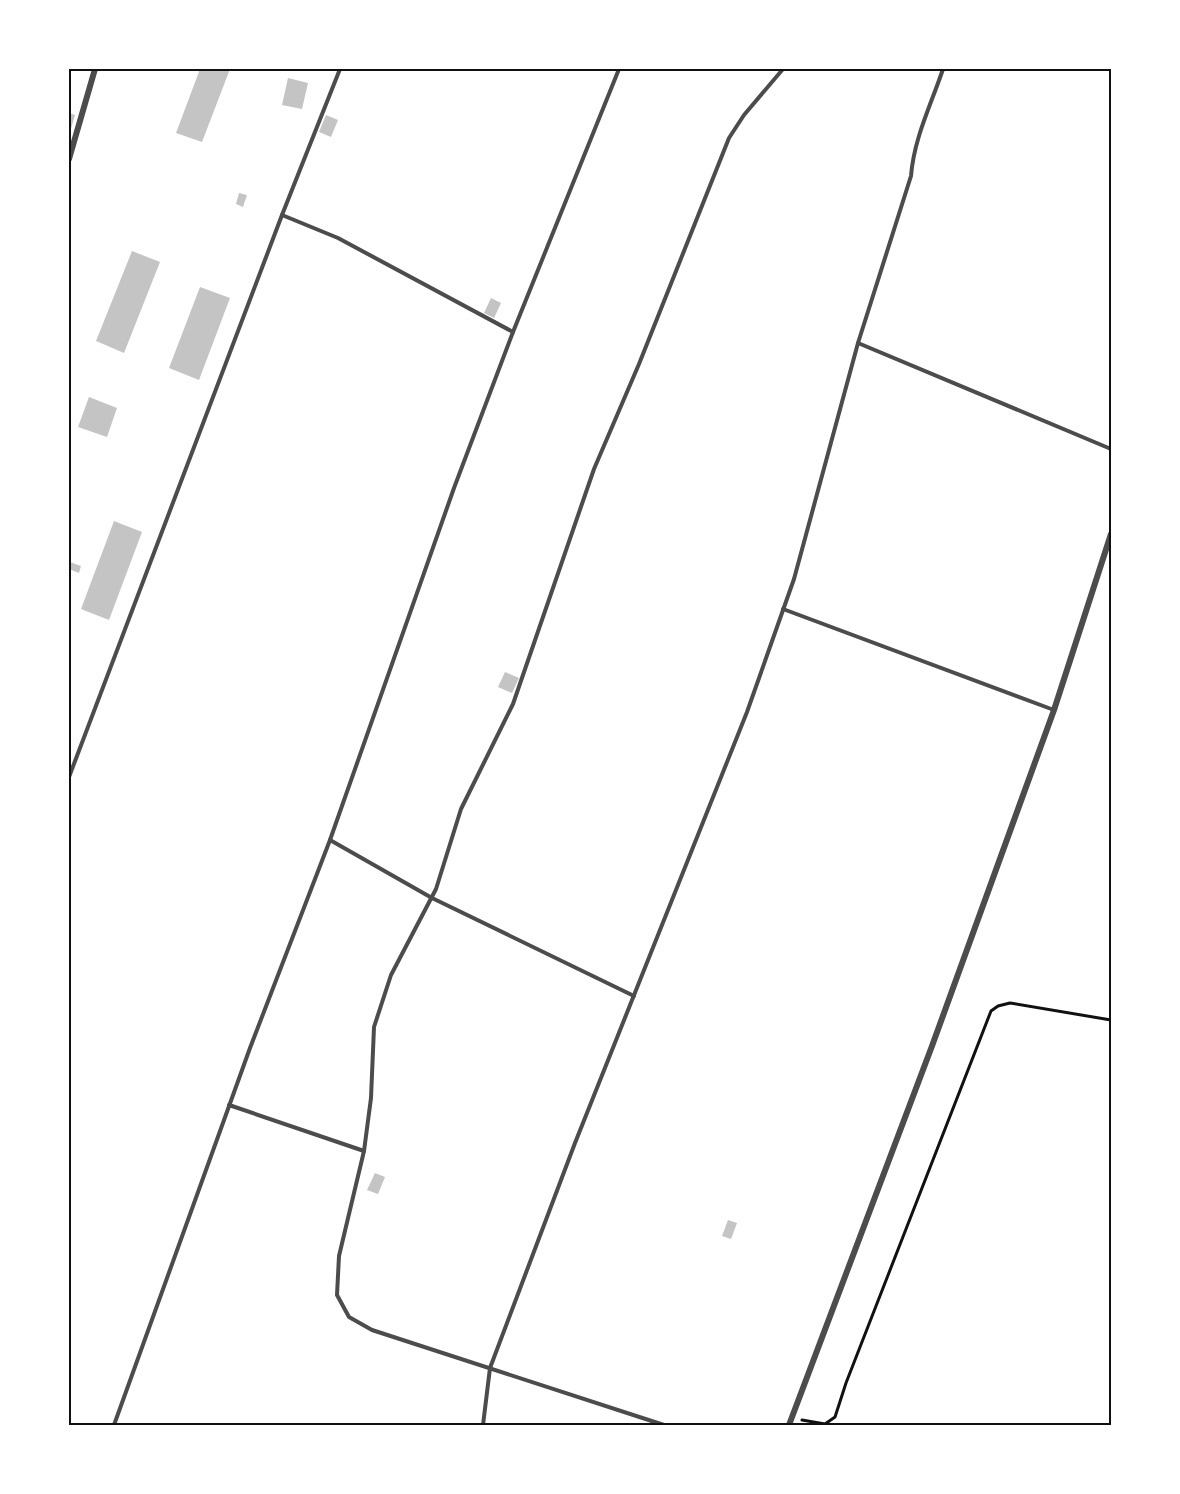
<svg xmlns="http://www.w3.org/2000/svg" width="1180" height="1494" font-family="'Fira Sans',sans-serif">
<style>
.building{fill:#c4c4c4}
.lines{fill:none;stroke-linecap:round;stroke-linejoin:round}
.path{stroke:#111;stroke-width:3}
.service{stroke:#4c4c4c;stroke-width:4}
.minor{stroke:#4c4c4c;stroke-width:6}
.neatline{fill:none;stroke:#111;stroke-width:2}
</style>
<rect width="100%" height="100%" fill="#fff"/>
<g class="building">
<path d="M200,69H230L202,142L176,133Z"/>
<path d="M288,78L308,83L302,109L282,105Z"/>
<path d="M69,113L75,115L70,132H69Z"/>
<path d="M326,115L338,120L331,137L319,132Z"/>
<path d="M239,193L247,195L243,207L236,204Z"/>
<path d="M132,251L160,262L124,353L96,341Z"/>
<path d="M200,287L230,298L199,380L169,368Z"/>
<path d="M491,298L501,303L494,318L484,313Z"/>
<path d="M89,397L117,408L107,437L78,427Z"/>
<path d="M114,521L142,532L109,620L81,609Z"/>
<path d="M70,562L81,566L79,573L69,569Z"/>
<path d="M505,672L519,678L512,693L498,687Z"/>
<path d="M375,1173L385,1177L378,1194L367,1190Z"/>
<path d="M728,1220L737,1223L731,1239L722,1236Z"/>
</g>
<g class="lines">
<path class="path" d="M802,1420L825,1424L835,1417L846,1383L991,1011L998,1006L1010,1003L1111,1020"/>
<g class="service">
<path d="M943,69C931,105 914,138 911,176L858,343L1111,449"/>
<path d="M282,215L338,238L513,332"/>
<path d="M783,609L1054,710"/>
<path d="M69,777L282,215L340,69"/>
<path d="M330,840L432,898L634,996"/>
<path d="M229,1105L364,1151"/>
<path d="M114,1425L250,1048L330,840L454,488L513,332L619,69"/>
<path d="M483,1425L490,1368L575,1143L747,712L794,579L858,343"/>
<path d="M664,1425L372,1330L349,1317L337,1295L339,1256L364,1151L371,1098L374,1027L391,975L436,889L461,809L513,704L594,469L639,364L729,138L744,115L783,69"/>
</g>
<g class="minor">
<path d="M69,159L95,69"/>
<path d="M789,1425L932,1046L1054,710L1111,534"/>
</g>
</g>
<rect width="1180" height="1494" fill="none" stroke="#ffffff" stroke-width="141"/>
<rect x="70" y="70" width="1040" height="1354" class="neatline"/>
</svg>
